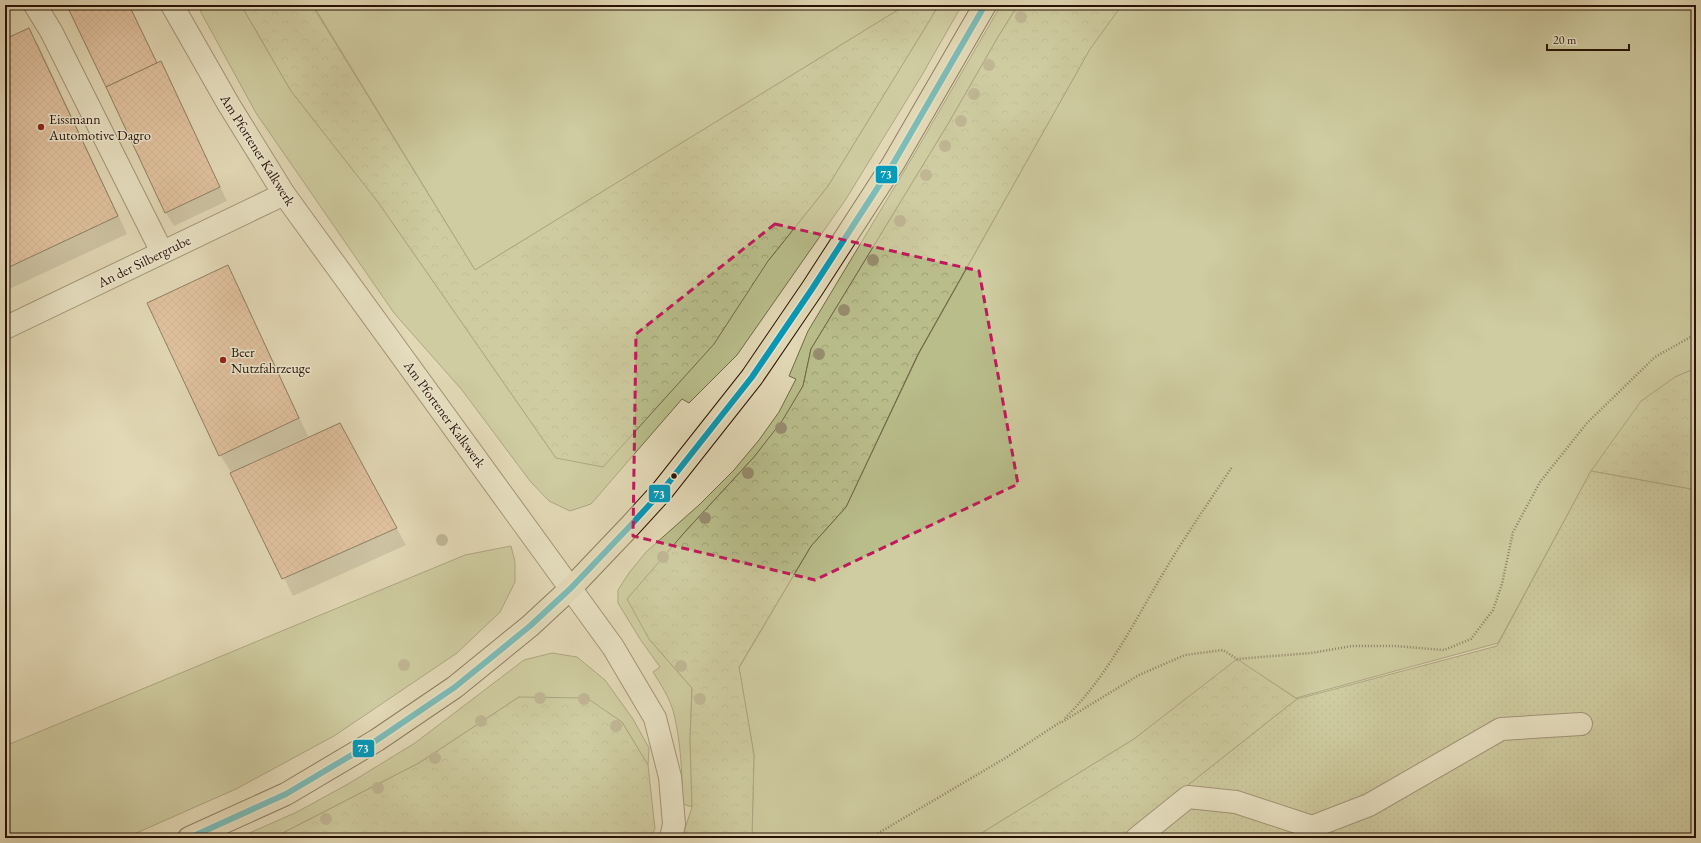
<svg xmlns="http://www.w3.org/2000/svg" width="1701" height="843" font-family="'EB Garamond',serif">
<style>
.green{fill:#b8bd8a;stroke:#706847}
.forest{fill:url(#forest-crowns);stroke:#706847}
.garden{fill:url(#garden-dots);stroke:#706847}
.shadow{fill:#0003}
.building{fill:url(#building-cross-hatch);stroke:#271204}
.lines{fill:none;stroke-linecap:round;stroke-linejoin:round}
.minor-casing{stroke:#564430;stroke-width:24}
.major-casing{stroke:#271204;stroke-width:24}
.path{stroke:#271204;stroke-width:2.5;stroke-dasharray:1 2;stroke-linecap:butt}
.minor{stroke:#ece6cf;stroke-width:22}
.major{stroke:#e2d8b5;stroke-width:22}
.bus-1-casing{stroke:#ece6cf;stroke-width:9}
.bus-1{stroke:#049aba;stroke-width:6}
.tree{fill:#978c6e}
.marked{fill:none;stroke:#c2185b;stroke-width:3;stroke-dasharray:8 5;stroke-linejoin:round}
.poi-dot{fill:#8f2418;stroke:#ece6cf;stroke-width:1.5}
.bus-dot{fill:#271204;stroke:#ece6cf;stroke-width:1.5}
.labels{text-anchor:middle;stroke-width:3;stroke-linejoin:round;paint-order:stroke}
.poi-label{font-size:14px;fill:#271204;stroke:#ece6cf;text-anchor:start}
.street-label{font-size:14px;fill:#271204;stroke:#ece6cf}
.line-badge{stroke:#ece6cf;stroke-width:1.5}
.badge-label{font-size:11px;text-anchor:middle;font-weight:bold;fill:#fff}
</style>
<defs>
<pattern id="forest-crowns" width="20" height="18" patternUnits="userSpaceOnUse"><rect width="20" height="18" fill="#b8bd8a"/><path d="M2 6a3 3 0 1 1 6 0M12 15a3 3 0 1 1 6 0" fill="none" stroke="#9ea175"/></pattern>
<pattern id="garden-dots" width="8" height="8" patternUnits="userSpaceOnUse"><rect width="8" height="8" fill="#b8bd8a"/><path d="M2 2h.1M6 6h.1" fill="none" stroke="#9ea175" stroke-width="1.8" stroke-linecap="round"/></pattern>
<pattern id="building-cross-hatch" width="8" height="8" patternUnits="userSpaceOnUse"><rect width="8" height="8" fill="#e0a785"/><path d="M0 0l8 8M0 8l8-8" fill="none" stroke="#c08f71"/></pattern>
</defs>
<rect width="100%" height="100%" fill="#e2d8b5"/>
<filter id="stains"><feTurbulence type="fractalNoise" baseFrequency=".005" numOctaves="4"/><feColorMatrix values="0 0 0 0 .2 0 0 0 0 .09 0 0 0 0 .02 0 0 0 .5 -.17"/></filter>
<radialGradient id="worn" r=".72"><stop offset=".6" stop-color="#630" stop-opacity="0"/><stop offset="1" stop-color="#630" stop-opacity=".3"/></radialGradient>
<g class="green">
<path d="M197,5H241L291,91L378,202L556,458L768,261L828,186L939,5H962L922,75L846,199L737,355L689,403L682,399L591,504L570,511L549,501L530,481L462,390L394,313L256,113Z"/>
<path d="M313,5H906L475,270Z"/>
<path d="M1001,5H1018L998,37L948,124L811,349L803,386L783,421L754,457L684,533L659,564L649,639L692,688L690,740L692,807L683,804C682,774 681,743 674,714C670,698 661,685 653,672L660,667L640,639L618,603V590L629,573L646,552L699,505L734,470L759,440L779,412L796,379L789,376L808,331L912,158Z"/>
<path d="M1122,5H1696V368L1675,377L1591,471L1498,643L1296,698L1237,660L1134,739L980,834L976,838H752L754,755L739,668L811,546L846,507L919,353L1091,47Z"/>
<path d="M511,546L515,562V582L500,612L457,653L334,736L236,789L125,838H5V746L465,555Z"/>
<path d="M552,653L577,657L605,680L633,719L649,748L648,765L622,722L519,697L419,763L273,838H238L297,812L348,784L415,743L524,660Z"/>
</g>
<g class="forest">
<path d="M241,5H312L475,270L906,5H939L828,186L768,261L714,344L603,467L556,458L378,202L291,91Z"/>
<path d="M1018,5H1122L1090,49L918,354L846,507L811,546L739,667L754,755L752,838H682L692,807L690,740L692,688L649,639L627,599L684,533L754,457L782,421L803,386L811,349L948,124L998,37Z"/>
<path d="M1696,368V490L1591,471L1641,401L1675,377Z"/>
<path d="M1237,659L1297,699L1121,838H976L980,834L1134,739Z"/>
<path d="M519,697L587,698L622,722L648,765L655,829L650,838H273L419,763Z"/>
</g>
<path class="garden" d="M1591,471L1696,490V838H1121L1297,699L1497,646Z"/>
<g class="shadow">
<path d="M68,5H129L157,64L168,76L227,201L174,226L166,213Z"/>
<path d="M29,29L39,46L127,234L5,291V40Z"/>
<path d="M227,266L237,284L308,436L251,463L252,465L349,442L406,545L293,596L231,472L220,455Z"/>
</g>
<g class="building">
<path d="M67,5H80L69,10Z"/>
<path d="M80,5H129L157,63L106,87L69,10Z"/>
<path d="M29,28L118,216L5,269V39Z"/>
<path d="M161,61L220,187L165,213L106,87Z"/>
<path d="M228,265L299,418L219,456L147,303Z"/>
<path d="M340,423L397,528L282,579L230,473Z"/>
</g>
<g class="lines">
<defs>
<g id="minor">
<path d="M35,5L51,31L162,252"/>
<path d="M172,5L229,105L284,194L613,647L655,718L670,777L674,824L671,838"/>
<path d="M5,328L284,194"/>
<path d="M1137,838L1188,797L1236,802L1312,827L1369,805L1501,729L1581,724"/>
</g>
<path id="major" d="M189,838L286,794L377,740L455,687L530,626L571,588L631,525L662,491L752,377L812,289L893,164L985,5"/>
</defs>
<use href="#minor" class="minor-casing"/>
<use href="#major" class="major-casing"/>
<g class="path">
<path d="M1065,718C1108,676 1134,622 1164,572C1185,536 1209,502 1232,467"/>
<path d="M1062,722L1139,675L1185,655L1223,650L1237,659L1311,653L1352,646H1396L1444,650L1471,639L1493,610L1502,584L1513,532L1540,482L1587,423L1655,357L1696,334"/>
<path d="M870,838L1007,757L1062,721"/>
</g>
<use href="#minor" class="minor"/>
<use href="#major" class="major"/>
<defs>
<path id="bus-1" d="M189,838L286,794L377,740L455,687L530,626L571,588L631,525L662,491L752,377L812,289L893,164L985,5"/>
</defs>
<use href="#bus-1" class="bus-1-casing"/>
<use href="#bus-1" class="bus-1"/>
</g>
<g class="tree">
<circle cx="1021" cy="17" r="6"/>
<circle cx="989" cy="65" r="6"/>
<circle cx="974" cy="94" r="6"/>
<circle cx="961" cy="121" r="6"/>
<circle cx="945" cy="146" r="6"/>
<circle cx="926" cy="175" r="6"/>
<circle cx="900" cy="221" r="6"/>
<circle cx="873" cy="260" r="6"/>
<circle cx="844" cy="310" r="6"/>
<circle cx="819" cy="354" r="6"/>
<circle cx="781" cy="428" r="6"/>
<circle cx="748" cy="473" r="6"/>
<circle cx="705" cy="518" r="6"/>
<circle cx="442" cy="540" r="6"/>
<circle cx="663" cy="557" r="6"/>
<circle cx="404" cy="665" r="6"/>
<circle cx="681" cy="666" r="6"/>
<circle cx="540" cy="698" r="6"/>
<circle cx="584" cy="699" r="6"/>
<circle cx="700" cy="699" r="6"/>
<circle cx="481" cy="721" r="6"/>
<circle cx="616" cy="726" r="6"/>
<circle cx="435" cy="758" r="6"/>
<circle cx="378" cy="788" r="6"/>
<circle cx="326" cy="819" r="6"/>
</g>
<path d="M0 0H1701V843H0ZM775,224L979,271L1018,484L815,580L633,536L636,334Z" fill="#e2d8b5" fill-opacity=".55" fill-rule="evenodd"/>
<path class="marked" d="M775,224L979,271L1018,484L815,580L633,536L636,334Z"/>
<g class="poi-dot">
<circle cx="41" cy="127" r="4"/>
<circle cx="223" cy="360" r="4"/>
</g>
<circle class="bus-dot" cx="674" cy="476" r="3.5"/>
<g class="labels">
<g class="poi-label">
<text x="49" y="124">Eissmann<tspan x="49" dy="16">Automotive Dagro</tspan></text>
<text x="231" y="357">Beer<tspan x="231" dy="16">Nutzfahrzeuge</tspan></text>
</g>
<g class="street-label">
<text transform="translate(258 150) rotate(58)" y="5">Am Pfortener Kalkwerk</text>
<text transform="translate(144 261) rotate(-26)" y="5">An der Silbergrube</text>
<text transform="translate(445 414) rotate(54)" y="5">Am Pfortener Kalkwerk</text>
</g>
</g>
<g class="line-badge">
<rect x="875" y="165" width="23" height="19" rx="4" fill="#049aba"/>
<rect x="648" y="484" width="23" height="19" rx="4" fill="#049aba"/>
<rect x="352" y="739" width="23" height="19" rx="4" fill="#049aba"/>
</g>
<g class="badge-label">
<text x="886" y="178">73</text>
<text x="659" y="498">73</text>
<text x="363" y="752">73</text>
</g>
<rect width="1701" height="843" fill="none" stroke="#e2d8b5" stroke-width="20"/>
<rect x="6" y="6" width="1689" height="831" fill="none" stroke="#271204" stroke-width="2"/>
<rect x="10" y="10" width="1681" height="823" fill="none" stroke="#271204"/>
<path d="M1547 44v6h82v-6" fill="none" stroke="#271204" stroke-width="2"/>
<text x="1553" y="44" font-size="12" fill="#271204" stroke="#ece6cf" stroke-width="3" paint-order="stroke">20 m</text>
<rect width="100%" height="100%" filter="url(#stains)"/>
<rect width="100%" height="100%" fill="url(#worn)"/>
</svg>
